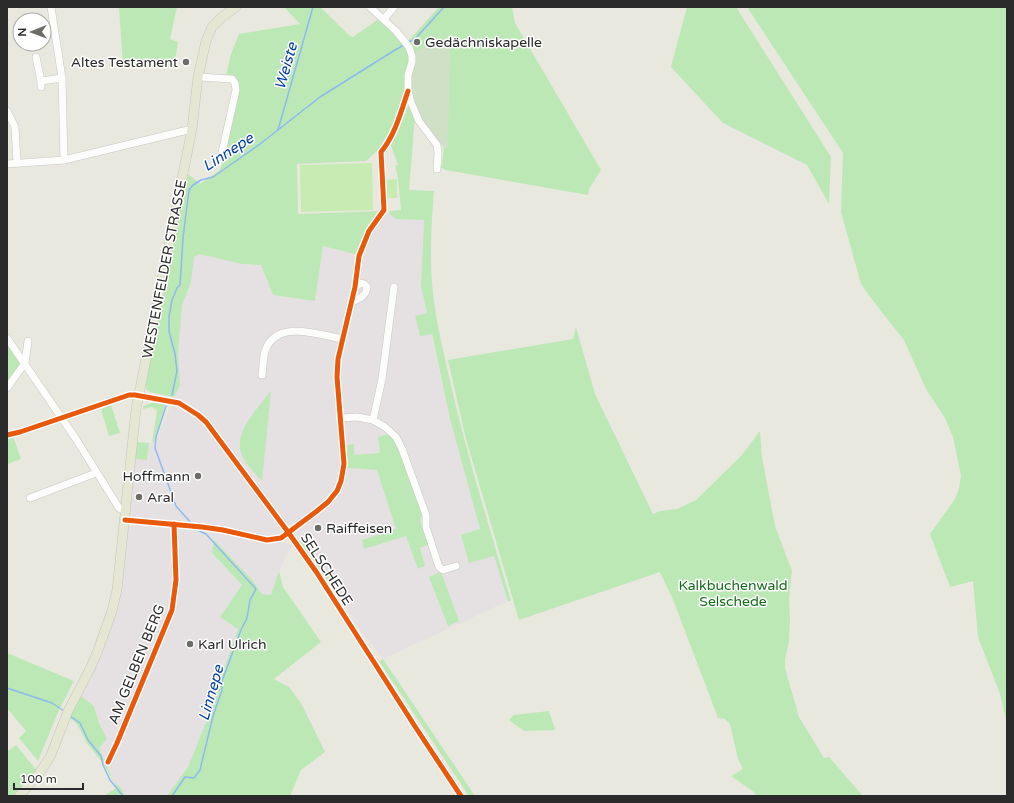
<svg xmlns="http://www.w3.org/2000/svg" width="1014" height="803" font-family="'Varela Round',sans-serif">
<style>
.industrial{fill:#e5e1e2}
.green{fill:#bce8b5}
.cemetery{fill:#cfe0c6}
.pitch{fill:#c6ecb2}
.lines{fill:none;stroke-linecap:round;stroke-linejoin:round}
.stream{stroke:#8dbaf0;stroke-width:1.5}
.minor-casing{stroke:#c6c6c5;stroke-width:8}
.major-casing{stroke:#c4c4c1;stroke-width:10}
.minor{stroke:#fcfcfa;stroke-width:7}
.major{stroke:#e6e7d2;stroke-width:9}
.cycleway-casing{stroke:#fff;stroke-width:8}
.cycleway{stroke:#e8590c;stroke-width:5}
.poi-dot{fill:#6d6c69;stroke:#fff;stroke-width:1.5}
.labels{text-anchor:middle;stroke-width:3;stroke-linejoin:round;paint-order:stroke}
.poi-label{font-size:14px;fill:#2a2a2a;stroke:#fff;text-anchor:start}
.street-label{font-size:14px;fill:#2a2a2a;stroke:#fff}
.park-label{font-size:14px;fill:#156d1c;stroke:#fff}
.water-label{font-size:15px;font-style:italic;fill:#033ea5;stroke:#fff}
</style>
<rect width="100%" height="100%" fill="#e9e8df"/>
<g class="industrial">
<path d="M385,214H389L396,219L424,220L421,286L427,313L416,316L431,334L450,419L480,529L461,535L494,556L508,601L383,659L352,620L335,586L307,546L270,503L209,423L197,410L174,397L180,385L178,351L182,305L191,283L194,257L199,254L242,264L261,265L273,295L315,301L323,246L358,255L370,233Z"/>
<path d="M171,404L187,411L198,418L217,440L281,528L280,533L278,535H265L208,525L132,518L129,515V509L135,459L147,460L149,443L156,441Z"/>
<path d="M135,524L223,530L292,545L279,571L271,595L262,594L253,581L215,541L212,553L242,585L220,617L239,629L219,684V690L188,767L167,796H125L121,788L114,782L99,748L107,739L99,723L94,706L80,695L107,638L118,606L127,528L130,526Z"/>
</g>
<g class="green">
<path d="M119,7H177L170,39L178,42L174,68L149,64L123,66Z"/>
<path d="M284,7H320L350,36L353,37L380,18L395,32L410,55L407,88L387,142L366,161L297,164L298,214L382,211L358,255L323,246L315,301L273,295L261,265L242,264L199,254L194,257L191,283L182,305L178,353L180,385L174,397L150,392L146,389L145,378L186,173L200,183V184L219,171L224,160L239,87L226,76L231,54L239,34L300,24Z"/>
<path d="M439,7H512L515,23L601,170L589,189L588,195L446,170L438,166H442L444,146L447,147L450,40L433,41L413,55L406,40H409Z"/>
<path d="M687,7H736L831,157L829,204L807,165L723,123L671,67Z"/>
<path d="M747,7H1007V724L1000,694L978,637L973,581L950,587L930,534L955,499L959,488L961,476L953,437L945,418L926,389L904,340L877,306L861,284L841,212L843,153Z"/>
<path d="M408,106L415,116L409,190L434,191C431,227 429,265 434,301C437,325 443,349 448,372C465,450 489,525 511,601H508L494,556L469,563L461,535L480,529L450,419L432,334L420,336L415,316L427,313L421,286L424,220L396,219L389,214L390,211L401,210L398,178L395,166L398,165L390,143L393,135L396,137Z"/>
<path d="M576,327L595,394L653,514L660,511L677,509L696,500L742,455L760,431L762,457L775,526L792,571L789,598L790,619L789,641L785,660V668L799,717L824,758L829,757L863,796H756L754,792L731,776L743,769L738,759L730,724L725,719L718,718L674,602L660,572L519,620L466,439L448,360L573,339Z"/>
<path d="M7,341L22,364L7,387Z"/>
<path d="M271,391L262,481C256,474 248,467 244,459C229,436 258,408 271,391Z"/>
<path d="M151,403H160L165,405L154,442L152,443L157,411L152,407L143,409V406Z"/>
<path d="M111,405L120,433L109,436L101,409Z"/>
<path d="M389,434L395,439L423,512L420,520L429,544L420,548L425,566L418,569L406,536L364,549L362,540L396,529L377,470L346,468L345,445L354,444V455L380,453L378,437Z"/>
<path d="M13,436L21,459L8,464L7,437Z"/>
<path d="M136,442L149,443L147,460L135,459Z"/>
<path d="M214,540L253,581L262,594L271,595L279,571L283,587L321,642L274,679L289,687L301,703L325,752L301,770L290,796H167L188,767L219,690V684L238,629L220,617L242,585L212,553Z"/>
<path d="M301,540L307,546L335,586L332,587L299,541Z"/>
<path d="M441,572L459,621L448,626L429,577Z"/>
<path d="M7,653L74,681L59,710L38,761L19,738L26,731L7,708Z"/>
<path d="M383,659L475,796H469L379,661Z"/>
<path d="M80,695L94,706L99,723L107,739L99,748L114,782L121,788L125,796H103L117,788L105,766L87,743L77,724L69,717Z"/>
<path d="M549,711L555,730L524,731L509,720L514,715Z"/>
<path d="M16,745L38,772L16,796H7V752Z"/>
</g>
<path class="cemetery" d="M450,40L448,147L441,146L423,125L410,94L413,55L433,41Z"/>
<g class="pitch">
<path d="M372,163L373,210L301,212L300,165Z"/>
<path d="M397,179V198H386L385,180Z"/>
</g>
<g class="lines">
<g class="stream">
<path d="M409,42L415,39L444,7"/>
<path d="M278,130L313,7"/>
<path d="M172,395L177,371L175,354L169,331V317L172,300L177,288L180,285L183,238L189,190L193,185L201,180L213,177L260,144L320,97L395,50L404,45"/>
<path d="M166,406L156,437L155,448L176,506L192,524"/>
<path d="M7,688L52,703L64,711"/>
<path d="M70,716L80,723L88,740L101,756L103,765L110,780L123,796"/>
<path d="M172,796L185,777L194,778L200,770L213,716L222,690V681L241,630L247,618L250,600L256,589L206,534L195,529"/>
</g>
<defs>
<g id="minor">
<path d="M51,7L62,78L64,160"/>
<path d="M370,7L396,31L409,47L412,56V62L408,75V91L411,102L419,121L437,145L438,153L437,169"/>
<path d="M384,19L394,7"/>
<path d="M36,57L41,81"/>
<path d="M198,77L232,79L235,83L236,90L221,157"/>
<path d="M41,87V81L62,78"/>
<path d="M7,111L15,127L17,163"/>
<path d="M7,164L64,160L192,129"/>
<path d="M350,303C358,299 366,297 367,287L364,284L361,283L355,287"/>
<path d="M7,338L76,439L119,508L126,511"/>
<path d="M262,375C263,368 263,358 265,351C276,319 318,334 342,339"/>
<path d="M7,388L25,363L28,341"/>
<path d="M341,418L357,417L373,420L385,427L396,437L402,449L426,515V527L439,567L443,570L456,566"/>
<path d="M373,420L382,379L394,287"/>
<path d="M7,435L20,432L129,395H135L179,403L198,415L206,422L288,532L317,573L416,728L461,796"/>
<path d="M30,498L96,473"/>
<path d="M125,520L202,527L223,530L267,540L281,538L317,511L328,502L337,491L341,481L344,464L337,377L338,359L355,287L359,256L369,231L384,210L381,152C395,135 401,112 408,91"/>
<path d="M108,762L117,743L172,610L176,580L174,524"/>
</g>
<path id="major" d="M19,796L39,774L51,755L68,711L90,669L97,653L112,611L117,590L136,409L192,129L198,77L206,41L212,27L222,17L236,7"/>
</defs>
<use href="#minor" class="minor-casing"/>
<use href="#major" class="major-casing"/>
<use href="#minor" class="minor"/>
<use href="#major" class="major"/>
<defs>
<g id="cycleway">
<path d="M7,435L20,432L129,395H135L179,403L198,415L206,422L288,532L317,573L416,728L461,796"/>
<path d="M125,520L202,527L223,530L267,540L281,538L317,511L328,502L337,491L341,481L344,464L337,377L338,359L355,287L359,256L369,231L384,210L381,152C395,135 401,112 408,91"/>
<path d="M108,762L117,743L172,610L176,580L174,524"/>
</g>
</defs>
<use href="#cycleway" class="cycleway-casing"/>
<use href="#cycleway" class="cycleway"/>
</g>
<g class="poi-dot">
<circle cx="417" cy="42" r="4"/>
<circle cx="186" cy="62" r="4"/>
<circle cx="198" cy="476" r="4"/>
<circle cx="139" cy="497" r="4"/>
<circle cx="318" cy="528" r="4"/>
<circle cx="190" cy="644" r="4"/>
</g>
<g class="labels">
<g class="poi-label">
<text x="425" y="47">Gedächniskapelle</text>
<text x="178" y="67" text-anchor="end">Altes Testament</text>
<text x="190" y="481" text-anchor="end">Hoffmann</text>
<text x="147" y="502">Aral</text>
<text x="326" y="533">Raiffeisen</text>
<text x="198" y="649">Karl Ulrich</text>
</g>
<g class="street-label">
<text transform="translate(164 269) rotate(-79)" y="5">WESTENFELDER STRASSE</text>
<text transform="translate(327 569) rotate(57)" y="5">SELSCHEDE</text>
<text transform="translate(136 664) rotate(-68)" y="5">AM GELBEN BERG</text>
</g>
<g class="park-label">
<text x="733" y="590">Kalkbuchenwald<tspan x="733" dy="16">Selschede</tspan></text>
</g>
<g class="water-label">
<text transform="translate(286 66) rotate(-74)" y="5">Weiste</text>
<text transform="translate(228 152) rotate(-33)" y="5">Linnepe</text>
<text transform="translate(211 693) rotate(-74)" y="5">Linnepe</text>
</g>
</g>
<rect width="1014" height="803" fill="none" stroke="#2a2a2a" stroke-width="16"/>
<g transform="translate(32 32) rotate(269)"><circle r="19" fill="#ffffff" stroke="#aaaaaa"/>
<path d="M0-3L7 15L0 10L-7 15Z" fill="#6d6c69"/>
<text y="-6" font-size="11" font-weight="bold" text-anchor="middle" fill="#2a2a2a">N</text>
</g>
<path d="M14 783v6h69v-6" fill="none" stroke="#2a2a2a" stroke-width="2"/>
<text x="20" y="783" font-size="12" fill="#2a2a2a" stroke="#ffffff" stroke-width="3" paint-order="stroke">100 m</text>
</svg>
